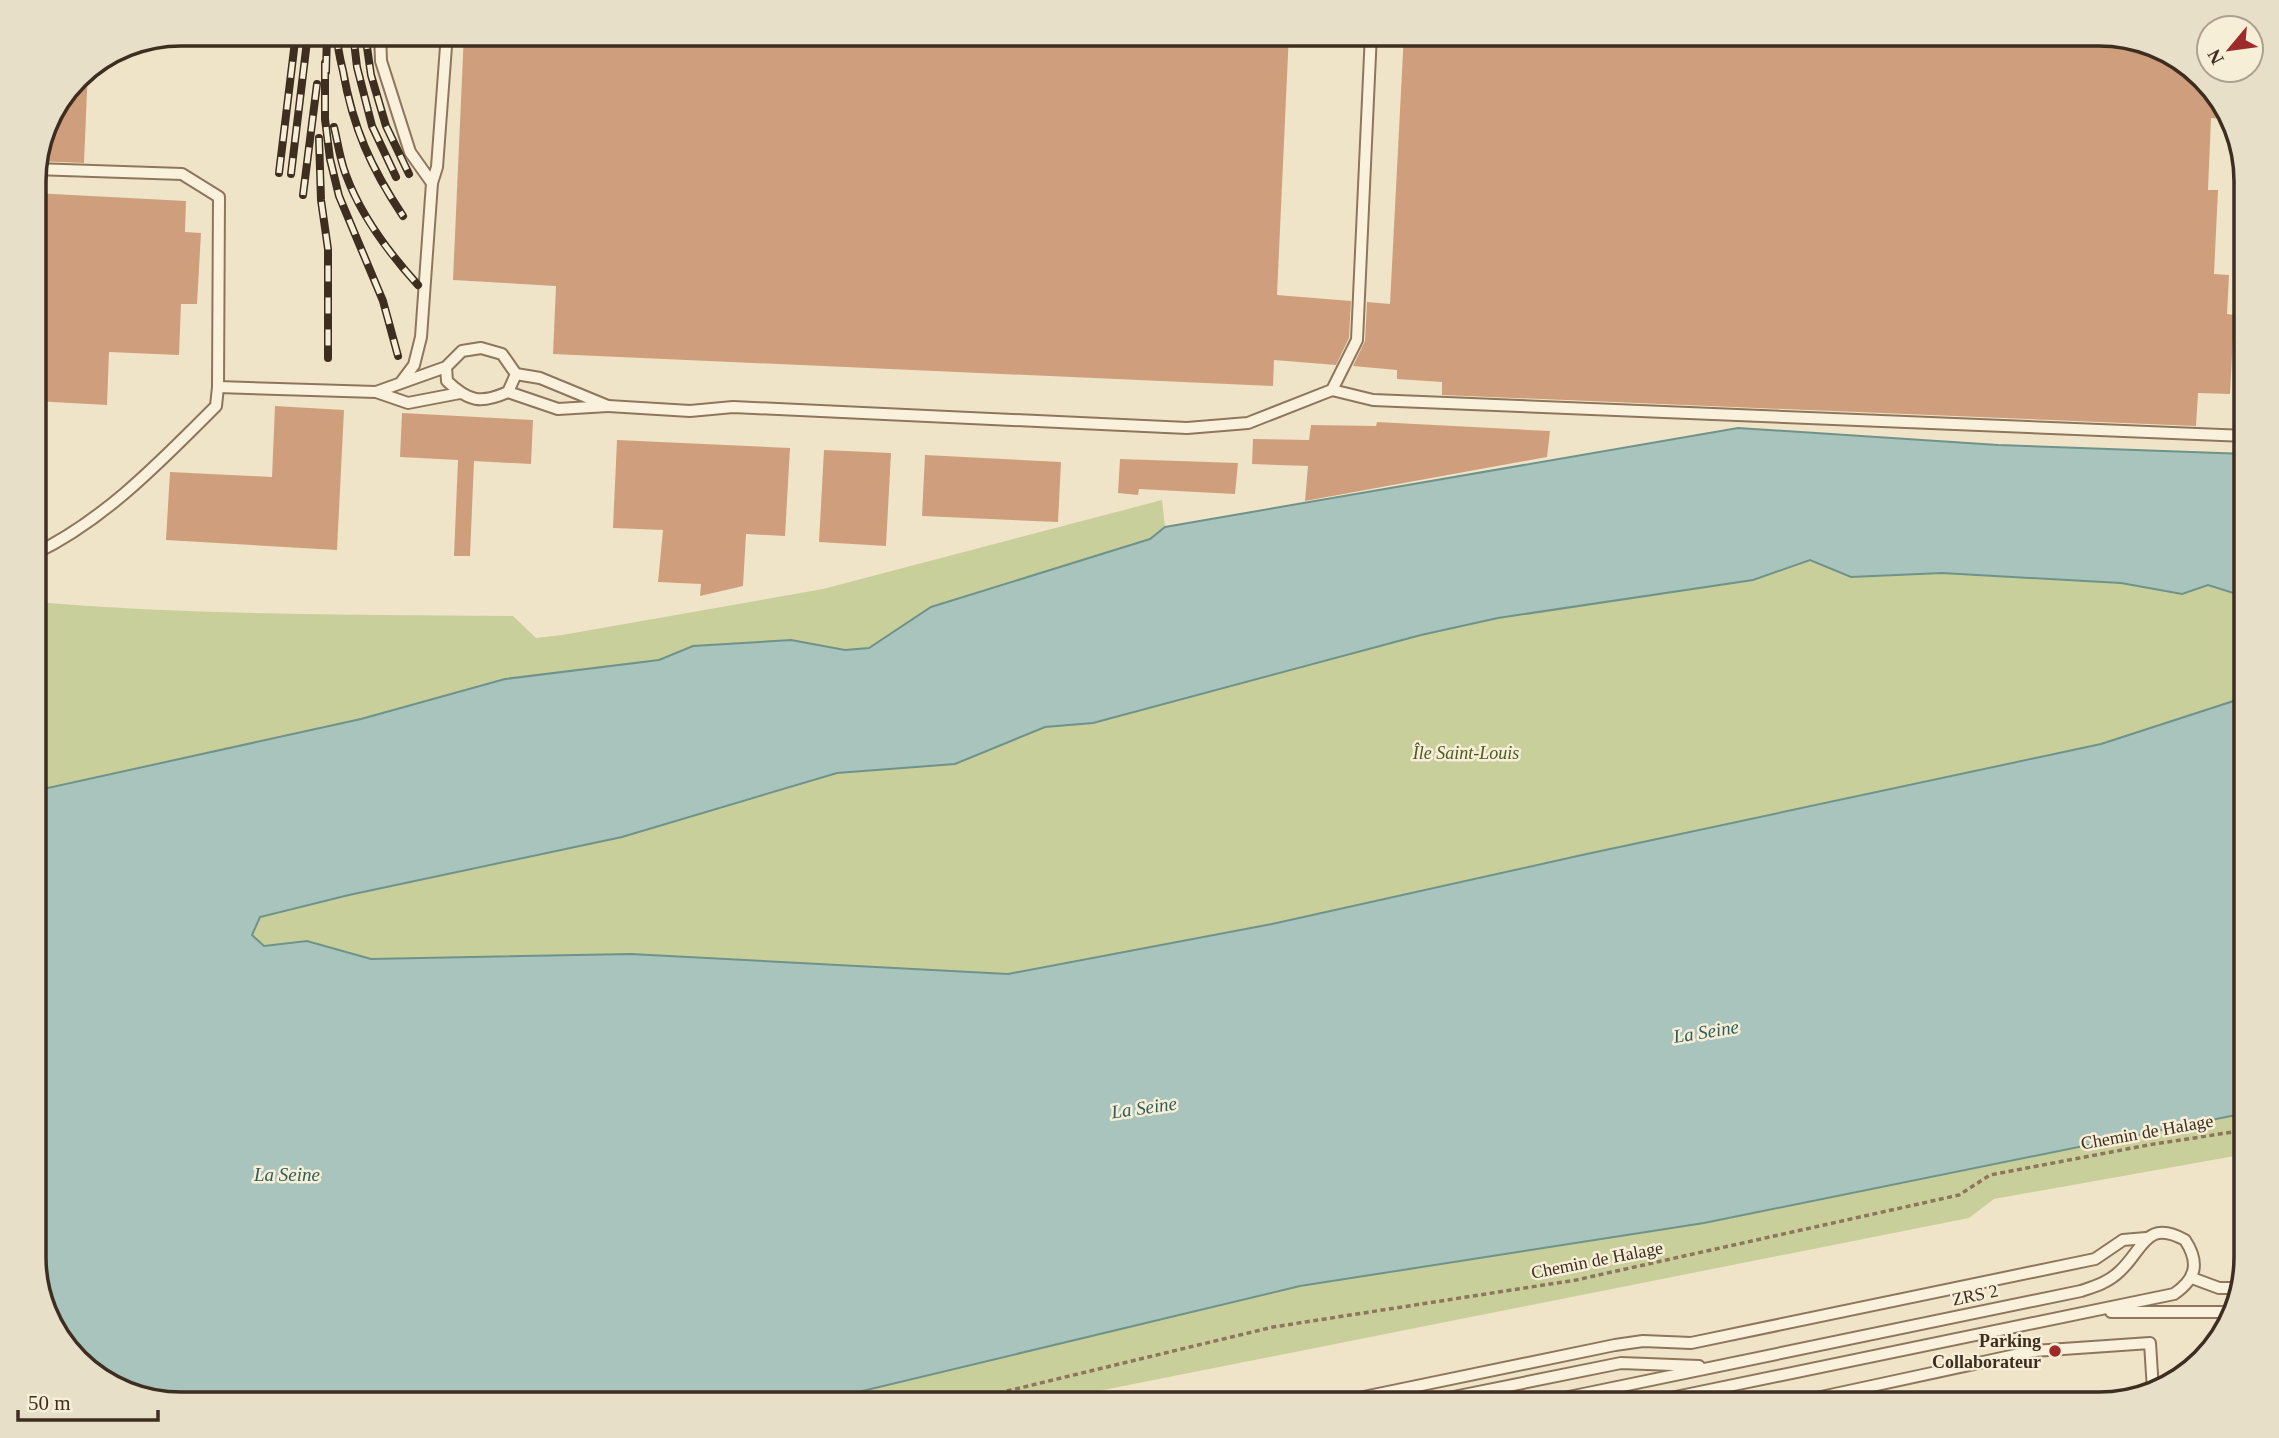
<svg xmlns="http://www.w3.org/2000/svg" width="2279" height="1438" font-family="Georgia,serif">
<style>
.green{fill:#c9cf9b}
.water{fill:#a9c4bc;stroke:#6f938a;stroke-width:2}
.building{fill:#cf9f7d}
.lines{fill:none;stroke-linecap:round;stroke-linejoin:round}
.service-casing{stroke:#8d765c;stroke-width:14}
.path{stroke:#8d765c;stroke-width:3.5;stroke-dasharray:5 3.5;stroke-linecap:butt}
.service{stroke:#faf1dc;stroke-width:10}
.rail-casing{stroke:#3d2e20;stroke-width:8}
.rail{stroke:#f7eed8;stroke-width:5;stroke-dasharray:16;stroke-linecap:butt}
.poi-dot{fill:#9e2a2b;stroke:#f7eed8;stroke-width:2.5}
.labels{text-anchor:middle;stroke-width:5;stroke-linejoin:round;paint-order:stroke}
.park-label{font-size:18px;font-style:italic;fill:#4d5a26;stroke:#f7eed8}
.street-label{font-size:18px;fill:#3d2e20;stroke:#f7eed8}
.poi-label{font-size:18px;font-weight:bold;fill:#3d2e20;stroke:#f7eed8;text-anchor:end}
.water-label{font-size:19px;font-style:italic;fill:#2f5d5a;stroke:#f7eed8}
.rim{fill:none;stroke:#3d2e20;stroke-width:3.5}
</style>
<rect width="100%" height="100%" fill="#f0e4c8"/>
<g class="green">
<path d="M1162,500L1165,527L1152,538L931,607L869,648L845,650L791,640L693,646L659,660L505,679L361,719L34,791V602C193,615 353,615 513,616L536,638L562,635L823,589Z"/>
<path d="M1810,560L1851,577L1942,573L2121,583L2182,594L2208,585L2246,597V697L2101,744L1582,855L1272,924L1008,974L631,954L371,959L307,941L264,946L252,935L260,917L349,895L622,837L837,773L955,764L1045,727L1093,723L1421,635L1498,618L1753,580Z"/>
<path d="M2246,1113V1154L1994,1199L1969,1218L1028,1405H804L1300,1286L1704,1223Z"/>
</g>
<path class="water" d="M1738,428L1998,445L2246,454V597L2208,585L2182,594L2121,583L1942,573L1851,577L1810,560L1753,580L1498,618L1421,635L1093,723L1045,727L955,764L837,773L622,837L349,895L260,917L252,935L264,946L307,941L371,959L631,954L1008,974L1272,924L1582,855L2101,744L2246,697V1113L1704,1223L1300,1286L804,1405H180L99,1380L53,1331L34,1267V791L361,719L505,679L659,660L693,646L791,640L845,650L869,648L931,607L1150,539L1165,527Z"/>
<g class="building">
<path d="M464,33H1289L1277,295L1351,301L1349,338L1336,365L1274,360L1273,386L553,354L556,286L453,280Z"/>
<path d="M1404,33H2099L2180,58L2225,106L2224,119L2211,118L2208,190H2218L2214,274L2229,275L2227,314L2234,315L2230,394L2198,393L2196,426L1442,395V382L1397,379V370L1353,366L1365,341L1367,302L1390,304Z"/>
<path d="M88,68L84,163L36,161L48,116L77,76Z"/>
<path d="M34,193L186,201L185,232L201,233L197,304H181L179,355L109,352L107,405L34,401Z"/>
<path d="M275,406L344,410L337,550L166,540L170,472L272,477Z"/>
<path d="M402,413L533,420L531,464L474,461L470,556H454L458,460L400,457Z"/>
<path d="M1377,422L1550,431L1547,457L1305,501L1308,466L1252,464L1253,439L1309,440L1311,425L1376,426Z"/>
<path d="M617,440L790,448L785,536L746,534L743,586L700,596L701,584L658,582L663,530L613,528Z"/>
<path d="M824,450L891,453L886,546L819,542Z"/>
<path d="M925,455L1061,462L1058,522L922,516Z"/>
<path d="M1120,459L1238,463L1235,494L1139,489L1138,495L1118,493Z"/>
</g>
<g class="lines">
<defs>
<g id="service">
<path d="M380,33L381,61L410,152L432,183L437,167L447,33"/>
<path d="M446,367L447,381C469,402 481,404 508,392L516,374L502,354L481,348L462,351L446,367L376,392L408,403L460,393"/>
<path d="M402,381L414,365L421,337L432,183"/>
<path d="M218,387L376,392"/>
<path d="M1332,390L1373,400L2246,436"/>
<path d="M508,392L558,409L608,406L540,378L516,374"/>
<path d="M608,406L690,411L733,407L1187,428L1248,423L1332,390L1357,340L1371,33"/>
<path d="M34,554C105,520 161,461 216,406L218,387L219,197L182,174L34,169"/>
<path d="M2192,1278L2219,1288H2237"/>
<path d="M2111,1312H2229"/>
<path d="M1325,1405L1615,1345L1643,1341L1691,1343L2095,1259L2123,1240L2146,1238"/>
<path d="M1414,1405L1621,1363L1699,1366"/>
<path d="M1530,1405L2081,1291C2096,1286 2109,1282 2120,1271C2143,1250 2146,1218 2185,1240C2200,1263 2196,1279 2174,1294L1637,1405"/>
<path d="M1784,1405L2034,1351L2150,1343L2153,1390"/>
</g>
</defs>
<use href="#service" class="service-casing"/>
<path class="path" d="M949,1405L1273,1327L1576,1280L1959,1195L1990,1175L2148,1145L2246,1130"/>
<use href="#service" class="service"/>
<defs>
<g id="rail">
<path d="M337,33C337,46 340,59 343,71C353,128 371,168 403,216"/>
<path d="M353,33L357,67L372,126L396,177"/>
<path d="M365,33L371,75L386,126L409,174"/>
<path d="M325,63V119L330,159L339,196L383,301L398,356"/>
<path d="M326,72L327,33"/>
<path d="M334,127C338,143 340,160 346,175C361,216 389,253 418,285"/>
<path d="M319,138L321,200L328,249V358"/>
<path d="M279,173L296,33"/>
<path d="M291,174L308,33"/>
<path d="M303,195L317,84"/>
</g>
</defs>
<use href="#rail" class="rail-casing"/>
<use href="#rail" class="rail"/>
</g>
<circle class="poi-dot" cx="2055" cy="1351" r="7"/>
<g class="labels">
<g class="park-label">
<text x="1466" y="759">Île Saint-Louis</text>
</g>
<g class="street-label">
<text transform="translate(2147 1132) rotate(-10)" y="6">Chemin de Halage</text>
<text transform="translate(1597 1260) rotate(-11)" y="6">Chemin de Halage</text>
<text transform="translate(1975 1295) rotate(-12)" y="6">ZRS 2</text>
</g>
<g class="poi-label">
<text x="2041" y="1347">Parking<tspan x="2041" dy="21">Collaborateur</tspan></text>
</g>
<g class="water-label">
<text transform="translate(1706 1031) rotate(-9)" y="7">La Seine</text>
<text transform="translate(1144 1107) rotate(-8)" y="7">La Seine</text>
<text x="287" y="1181">La Seine</text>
</g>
</g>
<path d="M0 0H2279V1438H0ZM181 46H2099A135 135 0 0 1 2234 181V1257A135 135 0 0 1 2099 1392H181A135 135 0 0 1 46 1257V181A135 135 0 0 1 181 46Z" fill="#e8dfc9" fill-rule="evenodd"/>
<path class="rim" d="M181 46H2099A135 135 0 0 1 2234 181V1257A135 135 0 0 1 2099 1392H181A135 135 0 0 1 46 1257V181A135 135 0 0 1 181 46Z"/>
<g transform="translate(2230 49) rotate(241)"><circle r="33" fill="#f7eed8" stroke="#ada18e" stroke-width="2"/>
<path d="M0-5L12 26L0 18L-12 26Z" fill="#9e2a2b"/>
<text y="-10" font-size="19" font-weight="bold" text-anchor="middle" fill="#3d2e20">N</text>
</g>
<path d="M18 1410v10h140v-10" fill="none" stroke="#3d2e20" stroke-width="3.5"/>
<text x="28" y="1410" font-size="21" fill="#3d2e20" stroke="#f7eed8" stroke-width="5" paint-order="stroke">50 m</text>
</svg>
